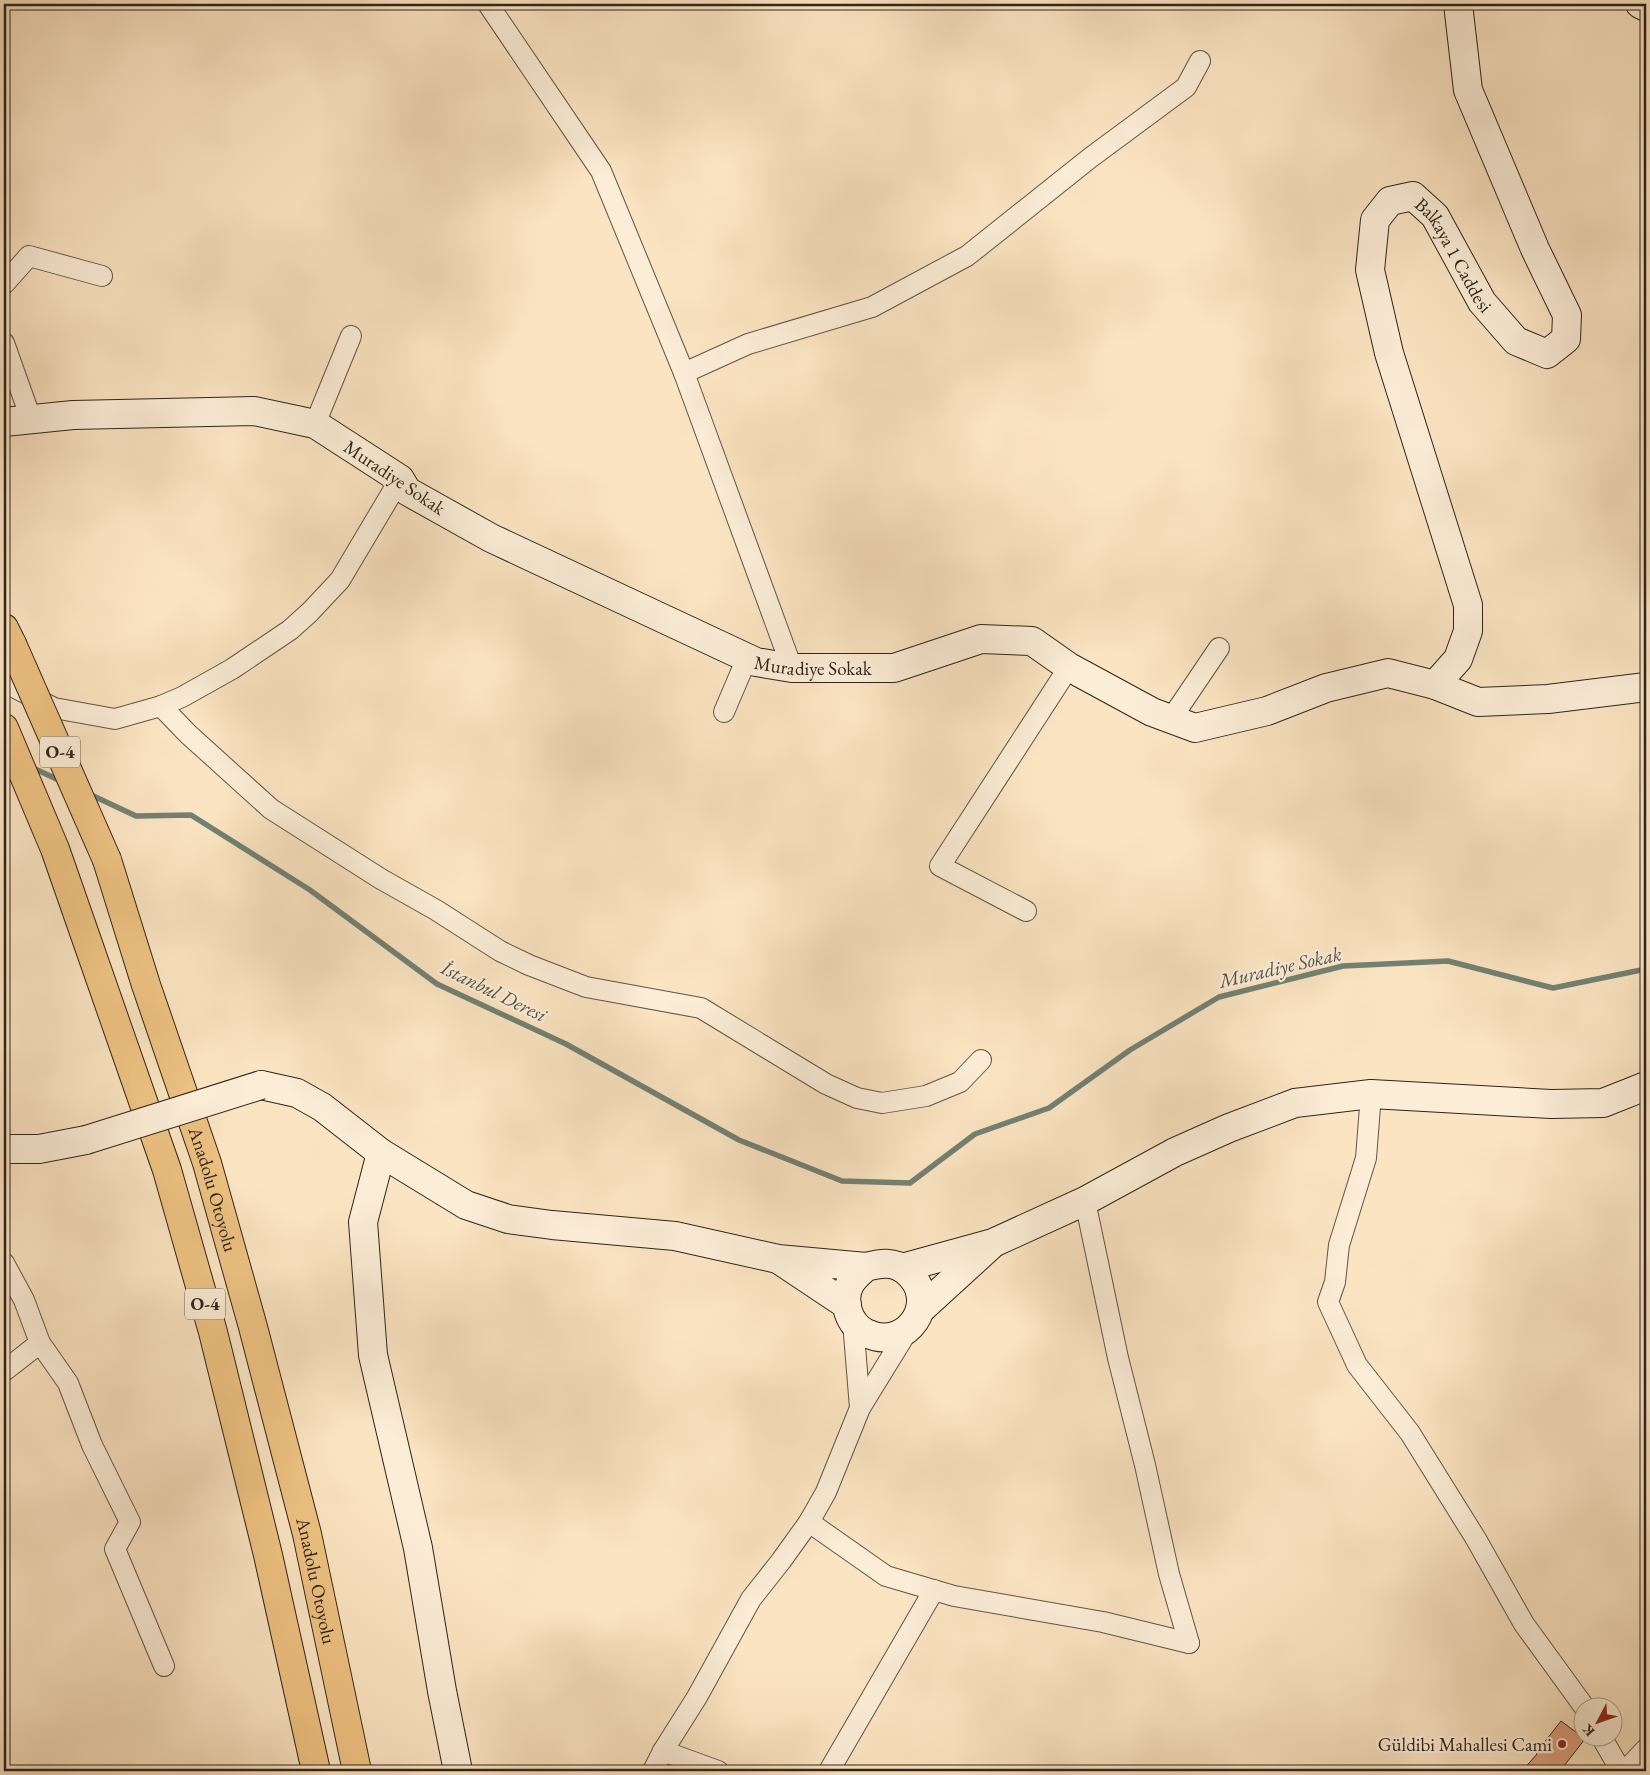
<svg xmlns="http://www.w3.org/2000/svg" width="1650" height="1775" font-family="'EB Garamond',serif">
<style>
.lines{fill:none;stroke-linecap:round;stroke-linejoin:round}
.stream{stroke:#728174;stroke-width:5.5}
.building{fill:#dda07e;stroke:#2e241c}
.street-casing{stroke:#615446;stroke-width:22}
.secondary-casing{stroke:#2e241c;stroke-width:30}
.highway-casing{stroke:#2e241c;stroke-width:30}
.street{stroke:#fcedd7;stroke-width:20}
.secondary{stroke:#fcedd7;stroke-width:28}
.highway{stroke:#eec281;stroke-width:28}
.secondary-bridge-casing{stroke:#2e241c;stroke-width:30;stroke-linecap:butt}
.highway-bridge-casing{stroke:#2e241c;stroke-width:30;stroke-linecap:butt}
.secondary-bridge{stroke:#fcedd7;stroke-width:28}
.highway-bridge{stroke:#eec281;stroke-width:28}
.poi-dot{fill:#8f2418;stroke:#fcedd7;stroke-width:2}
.labels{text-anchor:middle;stroke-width:4.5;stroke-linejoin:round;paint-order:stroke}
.shield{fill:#fcedd7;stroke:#6c6054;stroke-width:1}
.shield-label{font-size:18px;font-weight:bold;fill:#2e241c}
.street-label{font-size:19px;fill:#2e241c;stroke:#fcedd7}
.poi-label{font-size:19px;fill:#2e241c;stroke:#fcedd7;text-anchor:end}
.water-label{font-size:20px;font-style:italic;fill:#505248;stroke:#fcedd7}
</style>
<rect width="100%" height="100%" fill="#fbe4c2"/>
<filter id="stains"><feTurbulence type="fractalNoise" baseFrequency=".004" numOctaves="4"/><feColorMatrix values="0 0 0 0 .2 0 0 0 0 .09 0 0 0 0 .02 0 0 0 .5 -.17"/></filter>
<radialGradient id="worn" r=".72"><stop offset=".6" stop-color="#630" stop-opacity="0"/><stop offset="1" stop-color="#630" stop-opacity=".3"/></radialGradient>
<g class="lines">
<g class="stream">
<path d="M31,767L63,782"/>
<path d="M87,793L136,816L191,815L310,890L437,984L566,1044L739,1140L842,1181L910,1183L975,1134L1049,1108L1130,1050L1219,997L1343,966L1448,961L1553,988L1646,969"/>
</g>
</g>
<path class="building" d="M1561,1721L1585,1739L1560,1771H1522L1537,1754L1536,1753Z"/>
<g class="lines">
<defs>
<g id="street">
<path d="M488,4L601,171L684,373L792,668"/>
<path d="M4,284L29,256L102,276"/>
<path d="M4,343L31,419"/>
<path d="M684,373L748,344L872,307L967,256L1090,158L1186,87L1200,61"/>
<path d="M315,424L351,336"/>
<path d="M4,682L54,708L115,719L161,706L182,697L232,669L290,630L310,612L340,580L400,479"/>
<path d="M161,706L188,734L271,809L381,879L436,910L500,951L529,965L586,987L701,1008L826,1084L857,1098L882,1103L926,1096L960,1082L981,1060"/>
<path d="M724,712L747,658"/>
<path d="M1171,719L1219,648"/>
<path d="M1026,911L940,866L1069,667"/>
<path d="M1371,1094L1366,1158L1339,1245L1335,1282L1328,1302L1357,1365L1410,1433L1476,1539L1524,1624L1585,1708"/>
<path d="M1085,1201L1118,1358L1145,1465L1169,1574L1189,1643"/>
<path d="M4,1263L24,1300L40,1343L68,1383L92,1445L130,1522L115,1549L164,1666"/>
<path d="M853,1322L860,1408"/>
<path d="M4,1371L40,1343"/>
<path d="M809,1522L886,1576L954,1596L1103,1622L1189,1643"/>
<path d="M1602,1738L1621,1771"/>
<path d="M663,1751L718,1771"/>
<path d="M653,1771L663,1751L697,1697L751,1599L781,1561L809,1522L826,1492L860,1408L908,1330"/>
<path d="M829,1771L934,1590"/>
<path d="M1625,1771L1646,1749"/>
</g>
<g id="secondary">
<path d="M1640,4L1646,7"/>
<path id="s1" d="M4,422L73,415L254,411L315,424L400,479L407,491L491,538L756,662L792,668H894L981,639L1032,641L1069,667L1152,712L1195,728L1267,711L1326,688L1388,673L1435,685L1478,702L1548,699L1646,687"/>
<path id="s2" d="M1435,685L1458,659L1468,631V605L1389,353L1370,270L1375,220L1390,201L1413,196L1435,216L1482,302L1516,341L1547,354L1566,339L1567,315L1535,249L1468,90L1458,4"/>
<path d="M261,1085L297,1093L322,1107L381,1153L466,1205L508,1219L552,1225L675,1236L778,1259L866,1267C880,1263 894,1261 906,1271C942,1300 907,1353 866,1333C849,1325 841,1301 850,1284C854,1277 860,1272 866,1267"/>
<path d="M4,1149H39L86,1140"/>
<path d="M381,1153L363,1222L373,1355L418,1548L442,1691L458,1771"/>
<path d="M781,1261L847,1305"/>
<path d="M902,1268L993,1243L1085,1201L1175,1152L1229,1128L1295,1103L1371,1094L1551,1104L1603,1103L1646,1086"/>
<path d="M920,1310L990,1246"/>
</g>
<g id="highway">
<path d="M4,628L12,644"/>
<path d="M4,728L55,849L167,1170L213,1332L268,1555L316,1771"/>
<path id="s3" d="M107,860L146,985L207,1163L253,1327L307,1534L357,1771"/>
</g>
</defs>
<use href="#street" class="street-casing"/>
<use href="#secondary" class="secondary-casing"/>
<use href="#highway" class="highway-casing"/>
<use href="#street" class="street"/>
<use href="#secondary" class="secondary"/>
<use href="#highway" class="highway"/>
<defs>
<path id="secondary-bridge" d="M86,1140L261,1085"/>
<path id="highway-bridge" d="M12,644L107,860"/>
</defs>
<use href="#secondary-bridge" class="secondary-bridge-casing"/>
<use href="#highway-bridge" class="highway-bridge-casing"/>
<use href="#secondary-bridge" class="secondary-bridge"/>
<use href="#highway-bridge" class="highway-bridge"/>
</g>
<circle class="poi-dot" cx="1562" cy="1744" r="5"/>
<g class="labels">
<g class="shield">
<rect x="40" y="736.5" width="40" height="31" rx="4"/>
<rect x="185" y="1288.5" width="40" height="31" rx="4"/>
</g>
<g class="shield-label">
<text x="60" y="758">O-4</text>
<text x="205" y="1310">O-4</text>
</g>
<g class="street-label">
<text dy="7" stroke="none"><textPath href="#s2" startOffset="610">Balkaya 1 Caddesi</textPath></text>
<text transform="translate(395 477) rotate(34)" y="7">Muradiye Sokak</text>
<text dy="7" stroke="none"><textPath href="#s1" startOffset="874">Muradiye Sokak</textPath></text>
<text dy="7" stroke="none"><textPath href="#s3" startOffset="346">Anadolu Otoyolu</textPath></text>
<text dy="7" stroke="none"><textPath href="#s3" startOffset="751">Anadolu Otoyolu</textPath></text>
</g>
<g class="poi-label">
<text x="1552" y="1751">Güldibi Mahallesi Cami</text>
</g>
<g class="water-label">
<text transform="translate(1280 967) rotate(-13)" y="7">Muradiye Sokak</text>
<text transform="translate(494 991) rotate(26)" y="7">İstanbul Deresi</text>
</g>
</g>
<rect width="1650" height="1775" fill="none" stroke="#fbe4c2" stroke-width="20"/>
<rect x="5" y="5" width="1640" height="1765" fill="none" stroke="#2e241c" stroke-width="2.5"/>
<rect x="10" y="10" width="1630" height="1755" fill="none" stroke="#2e241c"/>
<g transform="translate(1598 1722) rotate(229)"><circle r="24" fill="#fcedd7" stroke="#aa9d8c"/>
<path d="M0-4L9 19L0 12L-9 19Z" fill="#8f2418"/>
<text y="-8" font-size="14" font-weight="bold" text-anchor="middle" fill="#2e241c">K</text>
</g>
<rect width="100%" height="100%" filter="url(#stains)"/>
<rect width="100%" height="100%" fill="url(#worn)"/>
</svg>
